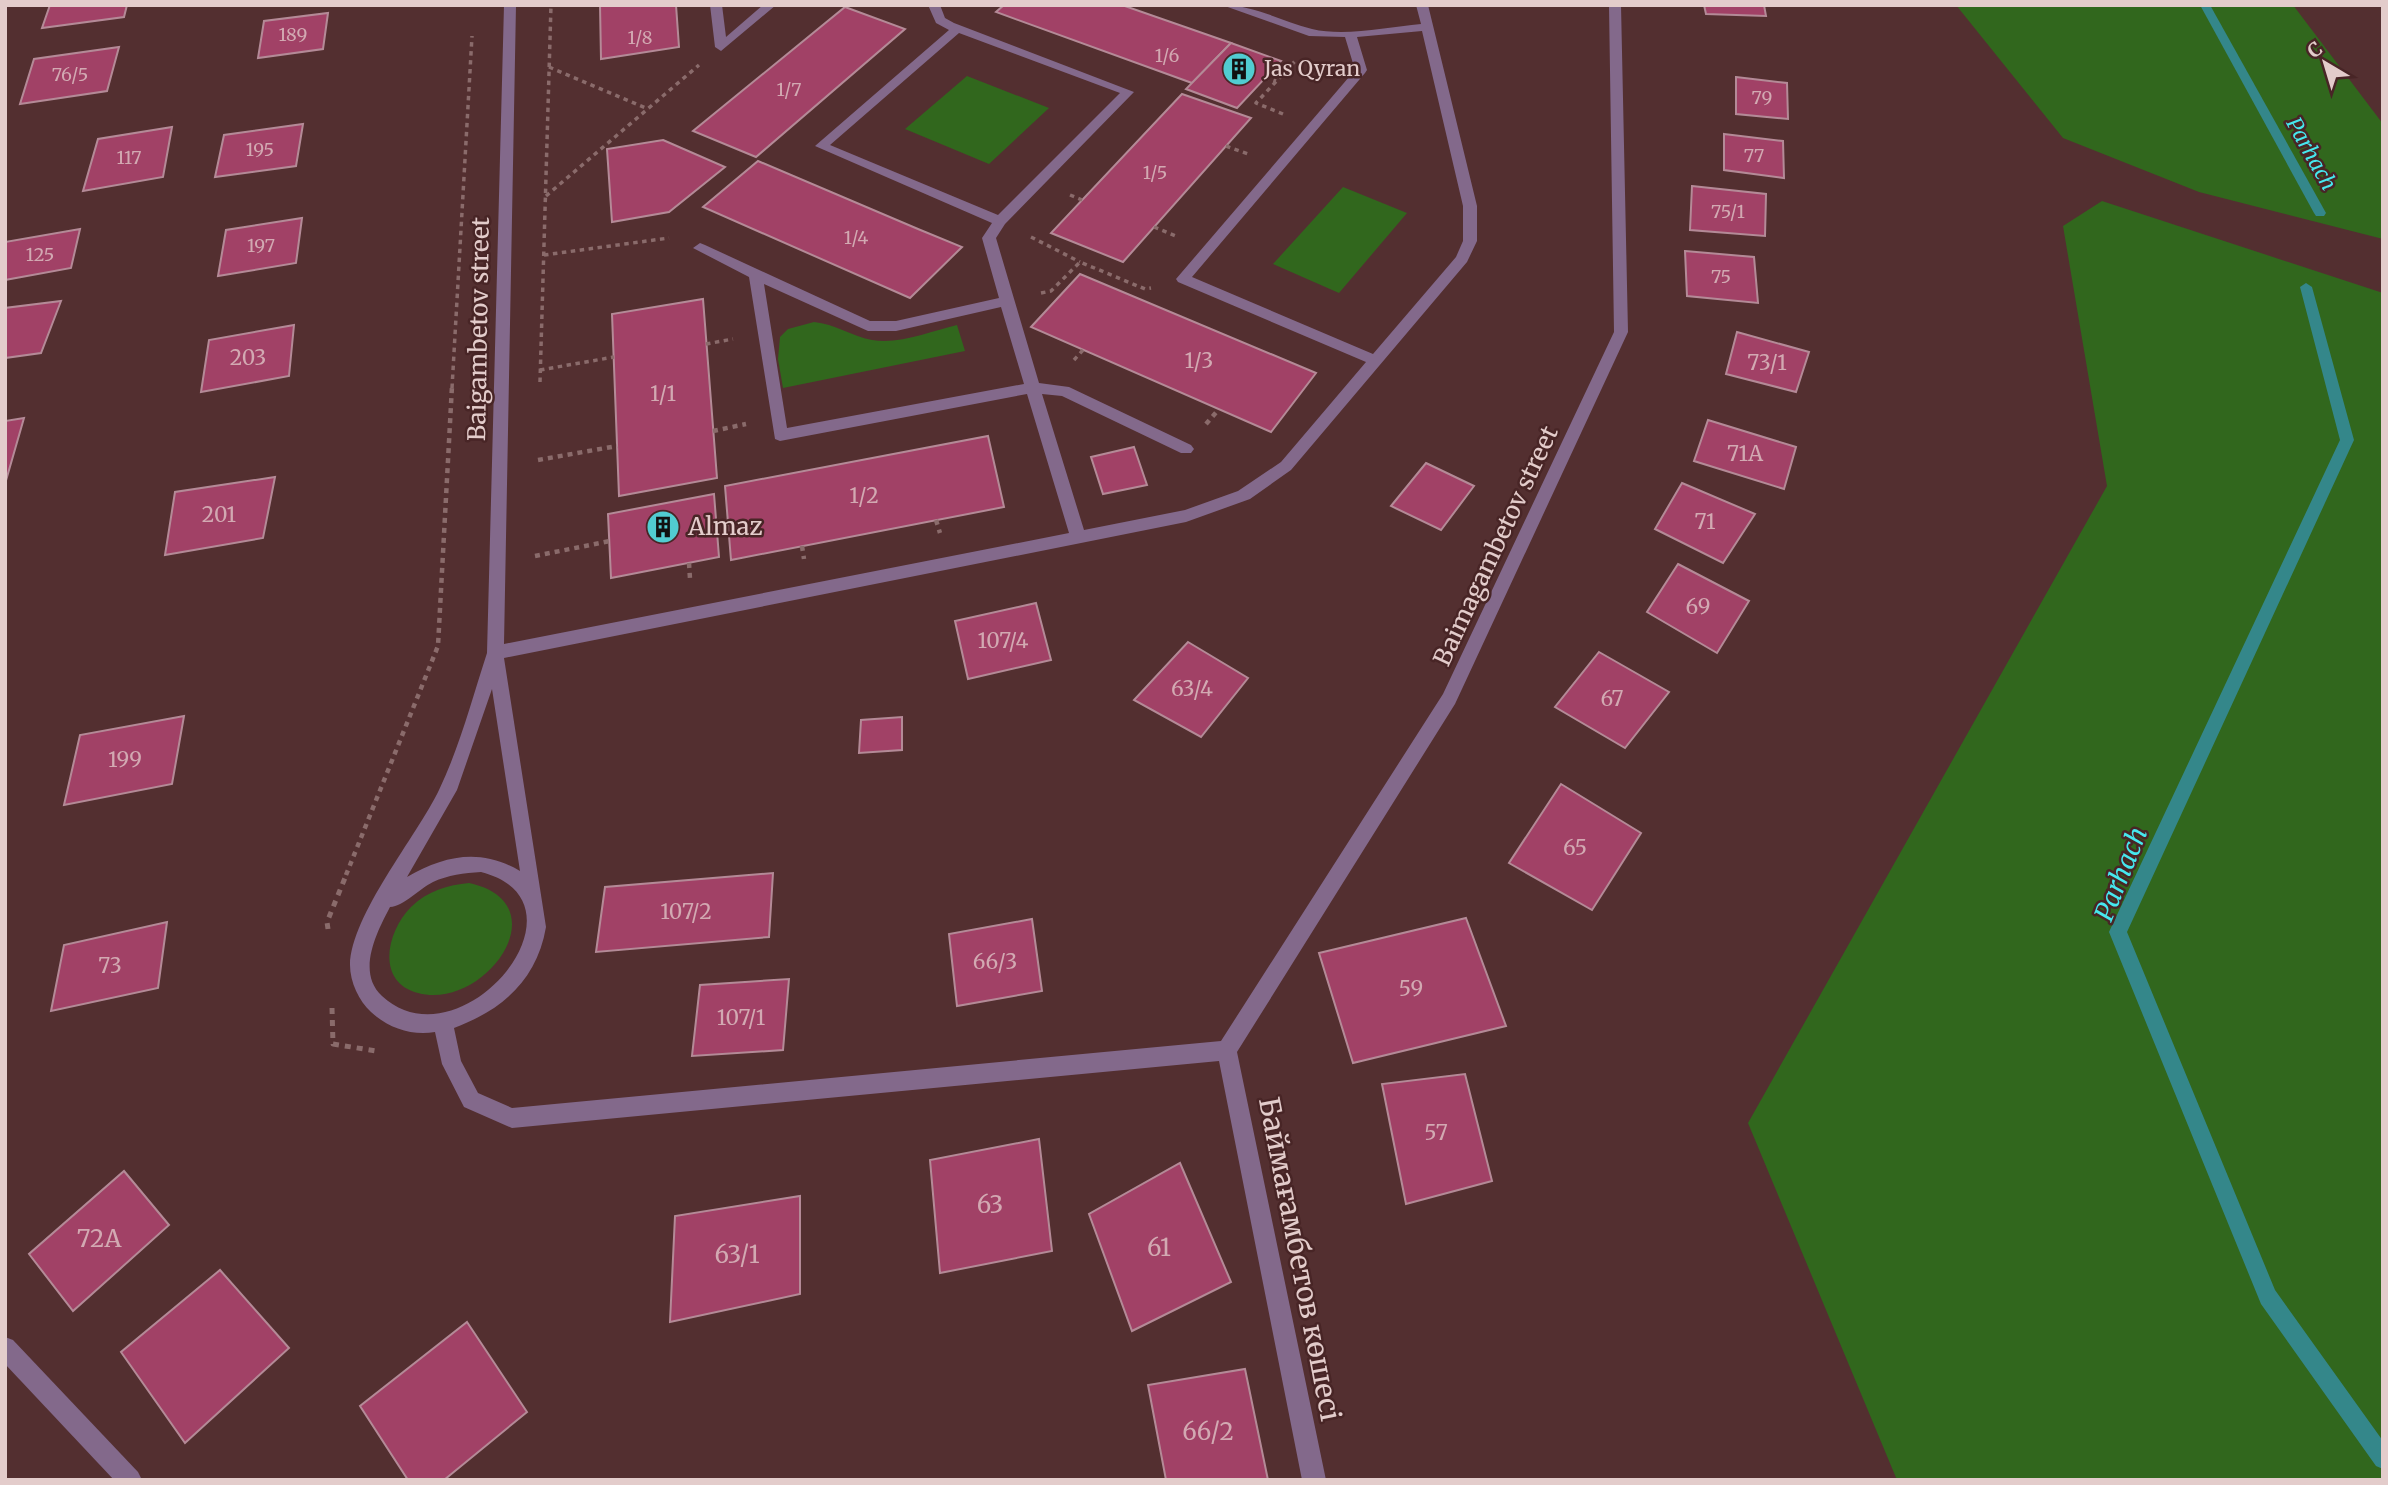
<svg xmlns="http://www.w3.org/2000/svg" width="2388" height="1485" font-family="Merriweather,serif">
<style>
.green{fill:#31671d}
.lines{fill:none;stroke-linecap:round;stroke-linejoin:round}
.stream{fill:#34878a;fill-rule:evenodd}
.building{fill:#a14166;stroke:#b48a97;stroke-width:2}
.path-far2{stroke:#8a6b6b;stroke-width:3.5;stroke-dasharray:4.5 4.5;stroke-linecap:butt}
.path-far1{stroke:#8a6b6b;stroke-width:4.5;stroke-dasharray:5 5;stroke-linecap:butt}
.path{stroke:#8a6b6b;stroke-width:5;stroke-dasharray:6 6;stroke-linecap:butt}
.minor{fill:#83698b;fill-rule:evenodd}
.labels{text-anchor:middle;stroke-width:5;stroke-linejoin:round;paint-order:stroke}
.far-number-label{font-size:18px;fill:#d2a9b2}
.far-poi-label{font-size:21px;fill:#e3cccb;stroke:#482526;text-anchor:start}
.far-water-label{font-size:21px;font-style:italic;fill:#46e8ee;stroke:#482526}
.number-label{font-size:21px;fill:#d2a9b2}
.street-label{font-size:24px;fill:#e3cccb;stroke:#482526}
.poi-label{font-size:24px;fill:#e3cccb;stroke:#482526;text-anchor:start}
.near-number-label{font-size:24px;fill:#d2a9b2}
.water-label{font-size:26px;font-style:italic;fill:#46e8ee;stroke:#482526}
.near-street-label{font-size:28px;fill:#e3cccb;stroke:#482526}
</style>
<rect width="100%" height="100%" fill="#532f30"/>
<g class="green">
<path d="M1956,5H2293L2383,124V239L2199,192L2063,138Z"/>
<path d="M967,76L1049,108L989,164L905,129Z"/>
<path d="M1343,187L1407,213L1339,293L1273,264Z"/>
<path d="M2102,201L2383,293V1480H1897L1748,1123L2107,486L2063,226Z"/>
<path d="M814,322C835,324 851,336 872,340C899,345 931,331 957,325L965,351L783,388L778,359L780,337L788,329Z"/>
<path d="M469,883C562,903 485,1011 418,993C375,982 387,931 411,907C427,891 448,885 469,883Z"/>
</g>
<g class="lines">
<g class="stream">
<path d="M2200,5H2210L2326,213L2324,216H2316L2314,213Z"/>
<path d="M2306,283L2312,287L2354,440L2127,932L2275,1290L2383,1441V1469L2376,1466L2261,1304L2109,932L2340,440L2300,287Z"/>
</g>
</g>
<g class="building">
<path d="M50,5H127L124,17L42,28Z"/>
<path d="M600,5H676L679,47L601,59Z"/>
<path d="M1004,5H1122L1231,43L1192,83L996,12Z"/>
<path d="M1704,5H1764L1766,16L1706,14Z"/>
<path d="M845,7L905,29L756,157L693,131Z"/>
<path d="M328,13L323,49L258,58L264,21Z"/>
<path d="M1231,43L1281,61L1237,108L1186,89Z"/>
<path d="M119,47L107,91L20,104L34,59Z"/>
<path d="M1736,77L1787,83L1788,119L1736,114Z"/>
<path d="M1182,94L1251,118L1123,262L1051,233Z"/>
<path d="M303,124L296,166L215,177L224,135Z"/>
<path d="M172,127L163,177L83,191L98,139Z"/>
<path d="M1724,134L1783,141L1784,178L1724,170Z"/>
<path d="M663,140L725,167L669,212L612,222L607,149Z"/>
<path d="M758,161L918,229L962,247L910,298L703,207Z"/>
<path d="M1692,186L1766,194L1765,236L1690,230Z"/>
<path d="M302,218L296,263L218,276L226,230Z"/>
<path d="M80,229L71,268L5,280V242Z"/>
<path d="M1685,251L1754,257L1758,303L1687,296Z"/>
<path d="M1080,274L1316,373L1271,432L1031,327Z"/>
<path d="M703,299L717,478L619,496L612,314Z"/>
<path d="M61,301L41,353L5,358V308Z"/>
<path d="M294,325L289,376L201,392L209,340Z"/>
<path d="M1737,332L1809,352L1796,392L1726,374Z"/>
<path d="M24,418L5,484V421Z"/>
<path d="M1708,420L1796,447L1784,489L1694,461Z"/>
<path d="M988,436L1004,507L731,560L725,486Z"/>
<path d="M1134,447L1147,485L1103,494L1091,457Z"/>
<path d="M1426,463L1474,486L1441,530L1391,506Z"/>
<path d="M275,477L263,538L165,555L175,492Z"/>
<path d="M1682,483L1755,514L1723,563L1655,529Z"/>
<path d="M714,494L719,557L611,578L608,514Z"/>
<path d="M1678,564L1749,601L1717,653L1647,612Z"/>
<path d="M1036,603L1051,660L968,679L955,621Z"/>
<path d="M1188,642L1248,678L1201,737L1134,700Z"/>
<path d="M1599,652L1669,692L1625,748L1555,707Z"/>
<path d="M184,716L172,784L64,805L80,735Z"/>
<path d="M902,717V750L859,753L861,720Z"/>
<path d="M1561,784L1641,833L1592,910L1509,863Z"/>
<path d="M773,873L769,937L596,952L605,887Z"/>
<path d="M1466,918L1506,1026L1353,1063L1319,953Z"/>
<path d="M1032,919L1042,991L957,1006L949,934Z"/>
<path d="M167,922L158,988L51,1011L64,945Z"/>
<path d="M789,979L783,1050L692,1056L700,985Z"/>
<path d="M1465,1074L1492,1181L1406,1204L1382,1084Z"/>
<path d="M1039,1139L1052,1251L940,1273L930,1160Z"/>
<path d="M1180,1163L1231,1282L1132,1331L1089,1214Z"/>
<path d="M124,1171L169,1225L73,1311L29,1254Z"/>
<path d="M800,1196V1294L670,1322L675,1216Z"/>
<path d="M220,1270L289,1348L185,1443L121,1352Z"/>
<path d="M467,1322L527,1412L444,1480H408L360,1406Z"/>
<path d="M1245,1369L1268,1480H1166L1148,1385Z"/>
</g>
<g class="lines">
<g class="path-far2">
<path d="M549,67L648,109"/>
<path d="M1265,77L1276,81"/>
<path d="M1283,114L1256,103L1297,59"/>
<path d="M1226,146L1248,154"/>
<path d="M1070,195L1082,200"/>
<path d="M546,196L699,65"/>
<path d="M1154,227L1176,236"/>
<path d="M1031,237L1080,262"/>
<path d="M544,255L669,238"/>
<path d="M1041,293L1051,291L1080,262L1145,289L1151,288"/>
<path d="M706,344L733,339"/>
<path d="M1074,360L1083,350"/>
<path d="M540,370L614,357"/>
<path d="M540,382L551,5"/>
<path d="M452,388L472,36"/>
</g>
<g class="path-far1">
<path d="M1206,424L1219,409"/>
<path d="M713,431L746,424"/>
<path d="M538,460L617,446"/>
<path d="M936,520L940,533"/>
<path d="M802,546L804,559"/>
<path d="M535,556L610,541"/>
<path d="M689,563L690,579"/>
<path d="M346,875L438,646L452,386"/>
</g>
<g class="path">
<path d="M328,929L327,922L347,873"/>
<path d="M332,1008L333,1044L376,1051"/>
</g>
<g class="minor">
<path d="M504,5H516L504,644L1069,533L1027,394L780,441L775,439L749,277L693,248L700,243L705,245L870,321H896L999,298L982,238L992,223L815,146L949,30L936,23L928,5H940L945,18L954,23L1134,92L1005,224L996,238L1039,383L1069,387L1191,445L1194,449L1191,453H1181L1062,396L1042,394L1084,530L1185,510L1238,491L1281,462L1366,362L1178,282L1176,279L1355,70L1345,37L1309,36L1222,5C1254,5 1281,21 1312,29C1345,37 1387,27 1421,24L1416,5H1428L1477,206V241L1467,262L1291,470L1250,499L1186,522L504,658L546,927C537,980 502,1010 454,1028L461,1061L478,1093L512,1108L1221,1041L1443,694L1614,332L1609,5H1621L1628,332L1455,704L1237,1052L1326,1480H1302L1219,1061L512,1128L464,1107L442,1064L435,1032C412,1036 388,1028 371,1012C359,1001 350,982 350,965C351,915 417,836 439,790C460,746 472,699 487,653ZM1422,31L1463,206V241L1456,257L1373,354L1192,277L1365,73L1367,70L1357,37ZM959,33L1120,93L998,215L830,145ZM764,284L868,331H896L1001,307L1024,384L787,428ZM492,689L520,871C481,848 445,855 407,877L457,790ZM481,872C599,902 461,1069 382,996C356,972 377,932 390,907C404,906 419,889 433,882C448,875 464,873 481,872Z"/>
<path d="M710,5H722L726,37L763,5H776L721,51L715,47Z"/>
<path d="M5,1337L13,1340L138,1472L142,1480H114L5,1364Z"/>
</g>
</g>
<defs>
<symbol id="building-disc" viewBox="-11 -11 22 22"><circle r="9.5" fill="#51ccd1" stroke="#482526"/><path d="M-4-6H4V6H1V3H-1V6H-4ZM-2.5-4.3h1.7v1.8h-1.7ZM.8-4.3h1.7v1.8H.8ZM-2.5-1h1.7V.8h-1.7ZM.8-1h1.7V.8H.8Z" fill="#111"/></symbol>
</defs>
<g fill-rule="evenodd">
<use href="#building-disc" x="1220" y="50" width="38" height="38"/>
<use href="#building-disc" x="644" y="508" width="38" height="38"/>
</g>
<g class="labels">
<g class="far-number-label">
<text x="293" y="41">189</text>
<text x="640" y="44">1/8</text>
<text x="1167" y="62">1/6</text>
<text x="70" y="81">76/5</text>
<text x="789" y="96">1/7</text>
<text x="1762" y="104">79</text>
<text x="260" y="156">195</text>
<text x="1754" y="162">77</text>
<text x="129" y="164">117</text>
<text x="1155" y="179">1/5</text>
<text x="1728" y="218">75/1</text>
<text x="856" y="244">1/4</text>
<text x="261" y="252">197</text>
<text x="40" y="261">125</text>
<text x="1721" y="283">75</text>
</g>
<g class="far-poi-label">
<text x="1264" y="76">Jas Qyran</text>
</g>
<g class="far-water-label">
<text transform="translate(2311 154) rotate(61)" y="7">Parhach</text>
</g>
<g class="number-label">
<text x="248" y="365">203</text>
<text x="1199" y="368">1/3</text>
<text x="1767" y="370">73/1</text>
<text x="663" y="401">1/1</text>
<text x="1745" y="461">71А</text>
<text x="864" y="503">1/2</text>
<text x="219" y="522">201</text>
<text x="1705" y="529">71</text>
<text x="1698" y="614">69</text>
<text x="1003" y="648">107/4</text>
<text x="1192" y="696">63/4</text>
<text x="1612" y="706">67</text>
<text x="125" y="767">199</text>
<text x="1575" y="855">65</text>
<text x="686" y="919">107/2</text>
<text x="995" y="969">66/3</text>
<text x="110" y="973">73</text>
<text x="1411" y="996">59</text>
<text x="741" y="1025">107/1</text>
<text x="1436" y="1140">57</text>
</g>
<g class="street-label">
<text transform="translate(479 329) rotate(-89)" y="8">Baigambetov street</text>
<text transform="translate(1496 546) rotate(-65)" y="8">Baimagambetov street</text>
</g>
<g class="poi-label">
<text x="688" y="535">Almaz</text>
</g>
<g class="near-number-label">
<text x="990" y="1213">63</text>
<text x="99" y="1247">72А</text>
<text x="1159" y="1256">61</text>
<text x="737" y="1263">63/1</text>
<text x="1208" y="1440">66/2</text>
</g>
<g class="water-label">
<text transform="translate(2121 874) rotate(-68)" y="9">Parhach</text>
</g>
<g class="near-street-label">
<text transform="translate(1300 1259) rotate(79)" y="10">Баймағамбетов көшесі</text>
</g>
</g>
<rect width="2388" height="1485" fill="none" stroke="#e3cccb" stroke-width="14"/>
<g transform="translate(2325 63) rotate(322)" stroke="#482526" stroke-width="5" paint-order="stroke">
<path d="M0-5L12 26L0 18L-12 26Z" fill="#e3cccb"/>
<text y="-10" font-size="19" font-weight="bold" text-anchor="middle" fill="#e3cccb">С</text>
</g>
</svg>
